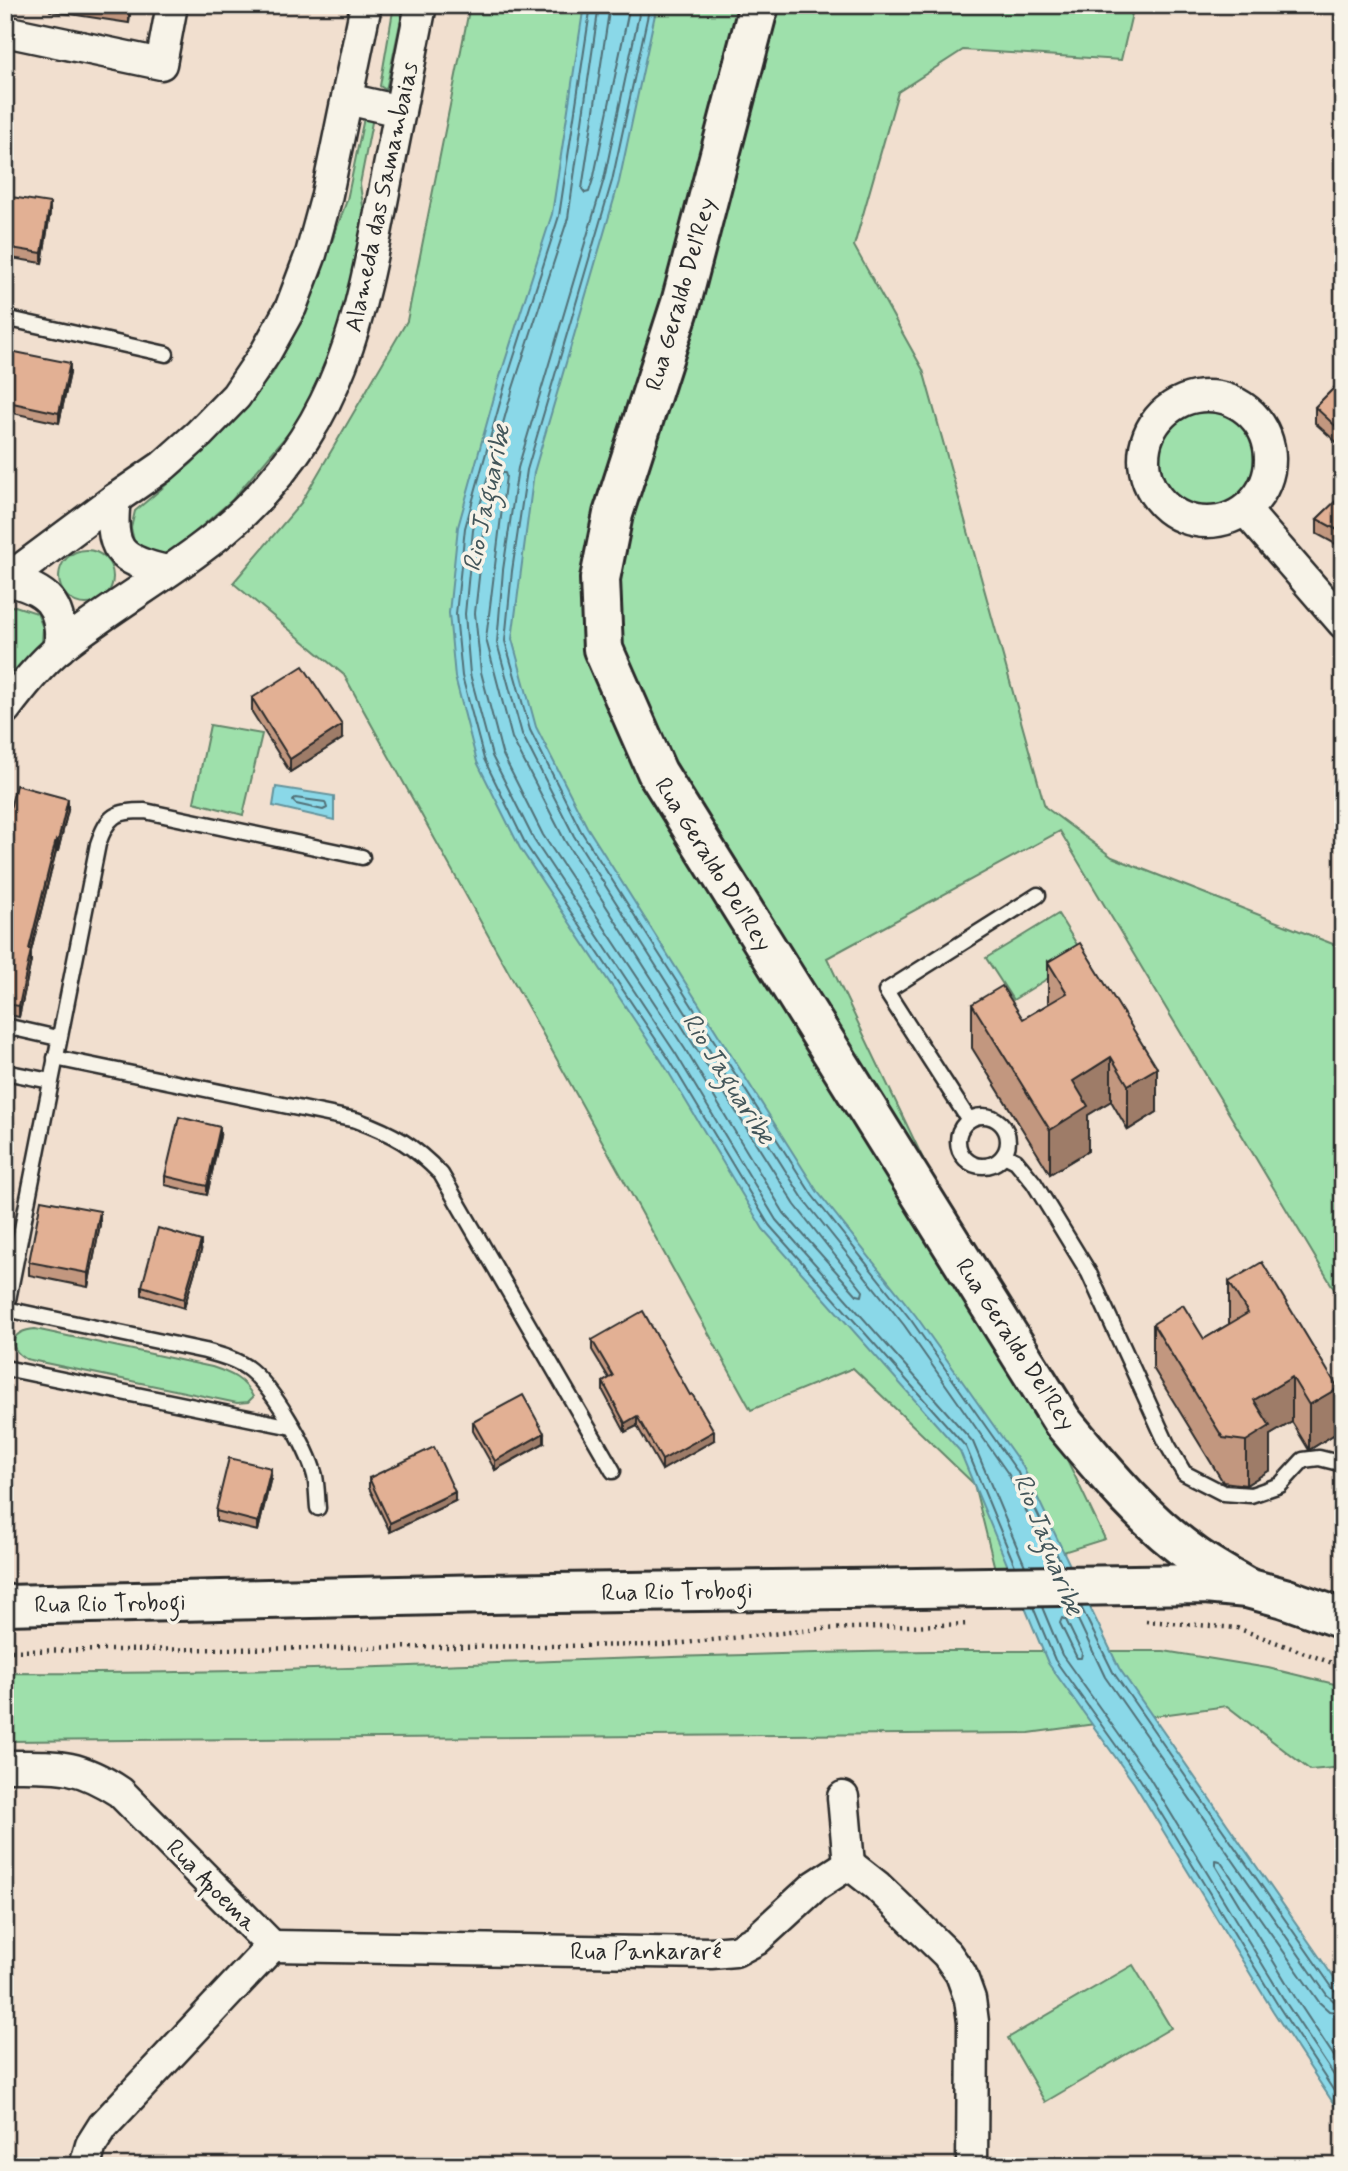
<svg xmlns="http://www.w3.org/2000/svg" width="1348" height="2171" font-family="Mynerve,sans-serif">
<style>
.green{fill:#9ee0ab;stroke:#64866b;stroke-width:2}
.water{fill:#8ad8e8;stroke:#64939c;stroke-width:2}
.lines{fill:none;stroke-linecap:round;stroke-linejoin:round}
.shore{stroke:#517077;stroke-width:2}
.service-casing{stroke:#2b2b2b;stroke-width:19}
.minor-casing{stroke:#2b2b2b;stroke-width:35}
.secondary-casing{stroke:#2b2b2b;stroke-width:44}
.path{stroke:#2b2b2b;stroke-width:4.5;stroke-dasharray:2 5;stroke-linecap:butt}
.service{stroke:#f7f3e8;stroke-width:14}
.minor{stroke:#f7f3e8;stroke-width:30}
.secondary{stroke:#f7f3e8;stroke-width:38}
.wall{fill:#c2977f;stroke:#2b2b2b;stroke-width:2}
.shaded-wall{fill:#9e7b68;stroke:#2b2b2b;stroke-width:2}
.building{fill:#e2b094;stroke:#2b2b2b;stroke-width:2}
.labels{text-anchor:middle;stroke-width:7;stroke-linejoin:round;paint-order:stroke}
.street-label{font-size:24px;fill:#2b2b2b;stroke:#f7f3e8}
.water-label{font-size:26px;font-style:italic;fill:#43565a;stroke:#f7f3e8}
</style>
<rect width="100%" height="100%" fill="#f1dfcf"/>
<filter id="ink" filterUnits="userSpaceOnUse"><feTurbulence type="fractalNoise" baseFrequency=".0143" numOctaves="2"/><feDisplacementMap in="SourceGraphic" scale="14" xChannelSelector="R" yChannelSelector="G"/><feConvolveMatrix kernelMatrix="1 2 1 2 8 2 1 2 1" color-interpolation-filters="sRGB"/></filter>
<g filter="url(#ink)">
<g class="green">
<path d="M394,5H404L386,90L380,86Z"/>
<path d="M470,5H1134L1121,60L963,50L898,92L854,246L923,370L1045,807L1112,857L1343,948V1304L1060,831L827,958L1105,1539L996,1573L974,1484L853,1368L751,1410L344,675L233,583L301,503L407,321Z"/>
<path d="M365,113L373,117L360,184L365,221L327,372L303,416L232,500L179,546L165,554L148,552L134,541L131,528L135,511L192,463L251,399L273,373L293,334L317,283L347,200Z"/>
<circle cx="1208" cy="457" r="50"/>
<circle cx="86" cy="577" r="27"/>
<path d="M15,606L37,613L43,628L42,642L5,686V607Z"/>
<path d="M210,725L262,734L243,815L194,802Z"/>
<path d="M1058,914L1084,956L1013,1000L986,958Z"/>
<path d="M35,1329L212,1367C230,1373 245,1379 253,1397L248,1402L237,1403L26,1359C5,1346 12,1331 35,1329Z"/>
<path d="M933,1651H1164L1268,1668L1343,1686V1767L1310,1770L1227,1706L1029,1733L5,1741V1673C315,1675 624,1654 933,1651Z"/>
<path d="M1133,1965L1171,2028L1045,2102L1008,2038Z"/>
</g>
<g class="water">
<path d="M584,5H657L619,182L534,472L512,639L536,727L587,827L817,1191L916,1316L1023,1467L1119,1668L1343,1991V2118L1273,2011L1134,1783L1048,1663L960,1451L763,1229L663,1063L520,848L477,762L455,677L449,613L458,527L498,383L552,214Z"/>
<path d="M276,787L334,796V820L273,806Z"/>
</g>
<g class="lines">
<g class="shore">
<path d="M591,5L559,216L505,385L465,528L456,614L462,676L484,759L526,845L669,1059L769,1225L966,1447L1015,1566"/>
<path d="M599,5L568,218L513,388L473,530L465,614L470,674L492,756L534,840L676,1054L776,1220L973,1442L1025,1566"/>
<path d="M610,5L582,189L585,193L589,192L594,176L630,5"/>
<path d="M641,5L604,179L518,468L503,570L497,643L522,734L574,836L804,1200L904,1325L1009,1475L1052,1565"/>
<path d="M650,5L612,181L527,470L512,571L505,641L530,730L581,831L812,1195L911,1320L1017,1471L1062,1565"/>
<path d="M501,473H505L506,476L486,639L512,738L565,841L795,1205L863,1291L862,1296L857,1295L784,1213L685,1049L543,835L502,753L481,672L475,613L484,532Z"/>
<path d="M295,798L325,802L327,808L323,810L296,804L293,801Z"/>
<path d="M1033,1607L1055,1660L1140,1779L1279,2007L1343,2105"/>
<path d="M1042,1607L1062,1655L1147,1774L1286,2003L1343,2089"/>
<path d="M1072,1607L1105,1677L1327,1995L1334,2001L1343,2003"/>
<path d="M1081,1607L1113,1672L1334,1990L1343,1994"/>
<path d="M1062,1618L1066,1620L1082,1653L1081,1658H1077L1060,1623Z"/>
<path d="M1343,2013L1329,2011L1319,2002L1220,1861L1215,1860V1865L1295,1997L1343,2070"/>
</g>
<defs>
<g id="service">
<path d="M5,318L166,354"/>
<path d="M5,1026L58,1038"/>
<path d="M55,1058L356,1120C394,1134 413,1145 441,1174L613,1471"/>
<path d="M5,1072L50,1081"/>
<circle cx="983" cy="1141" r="25"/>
<path d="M969,1120L886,991L1038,895"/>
<path d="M1004,1155L1016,1161L1034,1183L1089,1273L1167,1444L1184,1473L1223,1493L1251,1495L1280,1485L1303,1460L1319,1458L1343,1464"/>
<path d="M6,1309L205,1351C220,1355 238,1360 250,1370C274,1390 307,1446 315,1476C317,1486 317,1498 318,1508"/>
<path d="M5,1315L98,844C108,815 115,811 145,811L362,857"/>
<path d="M5,1368L292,1427"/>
</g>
<g id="minor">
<path d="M5,31L161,64L172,5"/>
<path d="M347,99L400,111"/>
<circle cx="1207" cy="459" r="63"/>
<path d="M115,499C109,549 118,560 167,571"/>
<path d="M1245,510L1343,623"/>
<path d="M6,580C47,589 63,604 60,648"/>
<path d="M5,581L115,499L163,466L199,434L236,396L266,352L291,307L311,254L326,199L366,5"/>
<path d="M5,709C22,687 40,664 62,646C119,600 193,562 245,511C342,416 360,319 384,192C396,130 409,68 421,5"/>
<path d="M5,1766C56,1766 76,1763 120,1792L272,1946L103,2126L91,2145L85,2166"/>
<path d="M843,1797L849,1864"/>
<path d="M272,1946L711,1953L735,1951L756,1940L815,1886L849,1864L877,1886L947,1954L961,1974L970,1999L973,2022L972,2166"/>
</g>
<g id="secondary">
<path d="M759,5L681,303L613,514L600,579L603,649L657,772L1062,1421C1102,1469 1144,1521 1196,1557C1212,1568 1230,1578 1247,1588"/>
<path d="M5,1605L486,1594L1205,1584L1247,1588L1284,1598L1343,1619"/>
</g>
</defs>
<use href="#service" class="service-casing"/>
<use href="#minor" class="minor-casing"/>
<use href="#secondary" class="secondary-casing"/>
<g class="path">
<path d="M1146,1621L1237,1628L1343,1667"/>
<path d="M5,1651L663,1645L821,1629L969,1624"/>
</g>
<use href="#service" class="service"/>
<use href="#minor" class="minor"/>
<use href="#secondary" class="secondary"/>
</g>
<g class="wall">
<path d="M50,5H131L129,23L50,11Z"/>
<path d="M5,196L50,213L42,263L5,257Z"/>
<path d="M5,350L70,373L59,423L8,412Z"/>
<path d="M1343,379V448L1315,423V407Z"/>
<path d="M1343,494V548L1317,534V519Z"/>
<path d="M252,698L342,739L290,772L252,712Z"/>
<path d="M68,810L58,851H56L31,951V961L19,1017L5,1014V829Z"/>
<path d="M1048,962L1157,1112L1128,1130L1111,1101L1088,1115V1151L1050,1174L972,1048V1004L1023,1019L1048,1004Z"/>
<path d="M220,1136L207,1195L165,1185V1176Z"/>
<path d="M100,1225L88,1287L29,1275V1262Z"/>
<path d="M201,1251L184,1308L142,1295V1286Z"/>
<path d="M1229,1282L1338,1432L1309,1450L1292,1422L1270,1435V1470L1246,1485L1223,1482L1153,1368V1324L1204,1339L1229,1324Z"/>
<path d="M592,1340L714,1440L662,1470L637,1426L625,1432L603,1391V1382L609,1378L592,1350Z"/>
<path d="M473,1422L544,1443L495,1470L473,1431Z"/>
<path d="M271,1477L258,1531L216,1521V1511Z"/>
<path d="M369,1478L455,1501L390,1532L369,1488Z"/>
</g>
<g class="shaded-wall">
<path d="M129,5H131L129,23Z"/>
<path d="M50,203V213L42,263V253Z"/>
<path d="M70,363V373L59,423V413Z"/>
<path d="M8,402V412L5,427V417Z"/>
<path d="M342,725V739L290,772V759Z"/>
<path d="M68,799V810L58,851V841Z"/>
<path d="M56,840V851L31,951V961L19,1017V1006L29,949Z"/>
<path d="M1111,1057V1101L1088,1115V1151L1050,1174V1130L1073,1081Z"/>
<path d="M1157,1068V1112L1128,1130V1085Z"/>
<path d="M220,1127V1136L207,1195V1186Z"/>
<path d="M100,1211V1225L88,1287V1273Z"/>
<path d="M201,1241V1251L184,1308V1299Z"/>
<path d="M1292,1377V1422L1270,1435V1470L1246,1485V1441L1254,1400Z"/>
<path d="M1338,1388V1432L1309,1450V1405Z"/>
<path d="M637,1416V1426L625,1432V1423Z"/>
<path d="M714,1431V1440L662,1470V1460Z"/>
<path d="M544,1433V1443L495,1470V1461Z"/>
<path d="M271,1468V1477L258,1531V1522Z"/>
<path d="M455,1492V1501L390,1532V1523Z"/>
</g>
<g class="building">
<path d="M104,5H129V9Z"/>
<path d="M5,196L50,203L42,253L5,247Z"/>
<path d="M5,350L70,363L59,413L8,402L5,417Z"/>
<path d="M1343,379V433L1315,407Z"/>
<path d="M1343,494V533L1317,519Z"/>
<path d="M303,666L342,725L290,759L252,698Z"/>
<path d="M16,785L68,799L58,841L56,840L29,949L31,950L19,1006L5,1004V829Z"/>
<path d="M1080,943L1157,1068L1128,1085L1111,1057L1073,1081L1088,1106L1050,1130L972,1004L1002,986L1023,1019L1067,993L1048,962Z"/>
<path d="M179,1117L220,1127L207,1186L165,1176Z"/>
<path d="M41,1200L100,1211L88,1273L29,1262Z"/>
<path d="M158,1228L201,1241L184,1299L142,1286Z"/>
<path d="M1262,1262L1338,1388L1309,1405L1292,1377L1254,1400L1270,1426L1246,1441L1223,1438L1153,1324L1183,1305L1204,1339L1248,1313L1229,1282Z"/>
<path d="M643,1311L690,1395L692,1394L714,1431L662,1460L637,1416L625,1423L603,1382L613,1376L592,1340Z"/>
<path d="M523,1395L544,1433L495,1461L473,1422Z"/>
<path d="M434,1447L455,1492L390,1523L369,1478Z"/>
<path d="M229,1458L271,1468L258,1522L216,1511Z"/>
</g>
</g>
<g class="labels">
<g class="street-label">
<text transform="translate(381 197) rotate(-78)" y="8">Alameda das Samambaias</text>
<text transform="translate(680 294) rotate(-74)" y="8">Rua Geraldo Del'Rey</text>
<text transform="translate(714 864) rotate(58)" y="8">Rua Geraldo Del'Rey</text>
<text transform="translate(1016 1344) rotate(57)" y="8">Rua Geraldo Del'Rey</text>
<text transform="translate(677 1591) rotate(-1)" y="8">Rua Rio Trobogi</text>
<text transform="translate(110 1603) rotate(-1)" y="8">Rua Rio Trobogi</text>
<text transform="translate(212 1885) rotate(46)" y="8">Rua Apoema</text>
<text x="646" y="1959">Rua Pankararé</text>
</g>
<g class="water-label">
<text transform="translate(486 498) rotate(-78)" y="9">Rio Jaguaribe</text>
<text transform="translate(729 1078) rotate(58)" y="9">Rio Jaguaribe</text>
<text transform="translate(1049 1544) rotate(69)" y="9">Rio Jaguaribe</text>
</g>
</g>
<rect width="1348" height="2171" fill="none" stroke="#f7f3e8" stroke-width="28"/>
<rect x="14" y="14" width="1320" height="2143" fill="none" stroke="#2b2b2b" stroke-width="2.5" filter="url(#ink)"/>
</svg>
